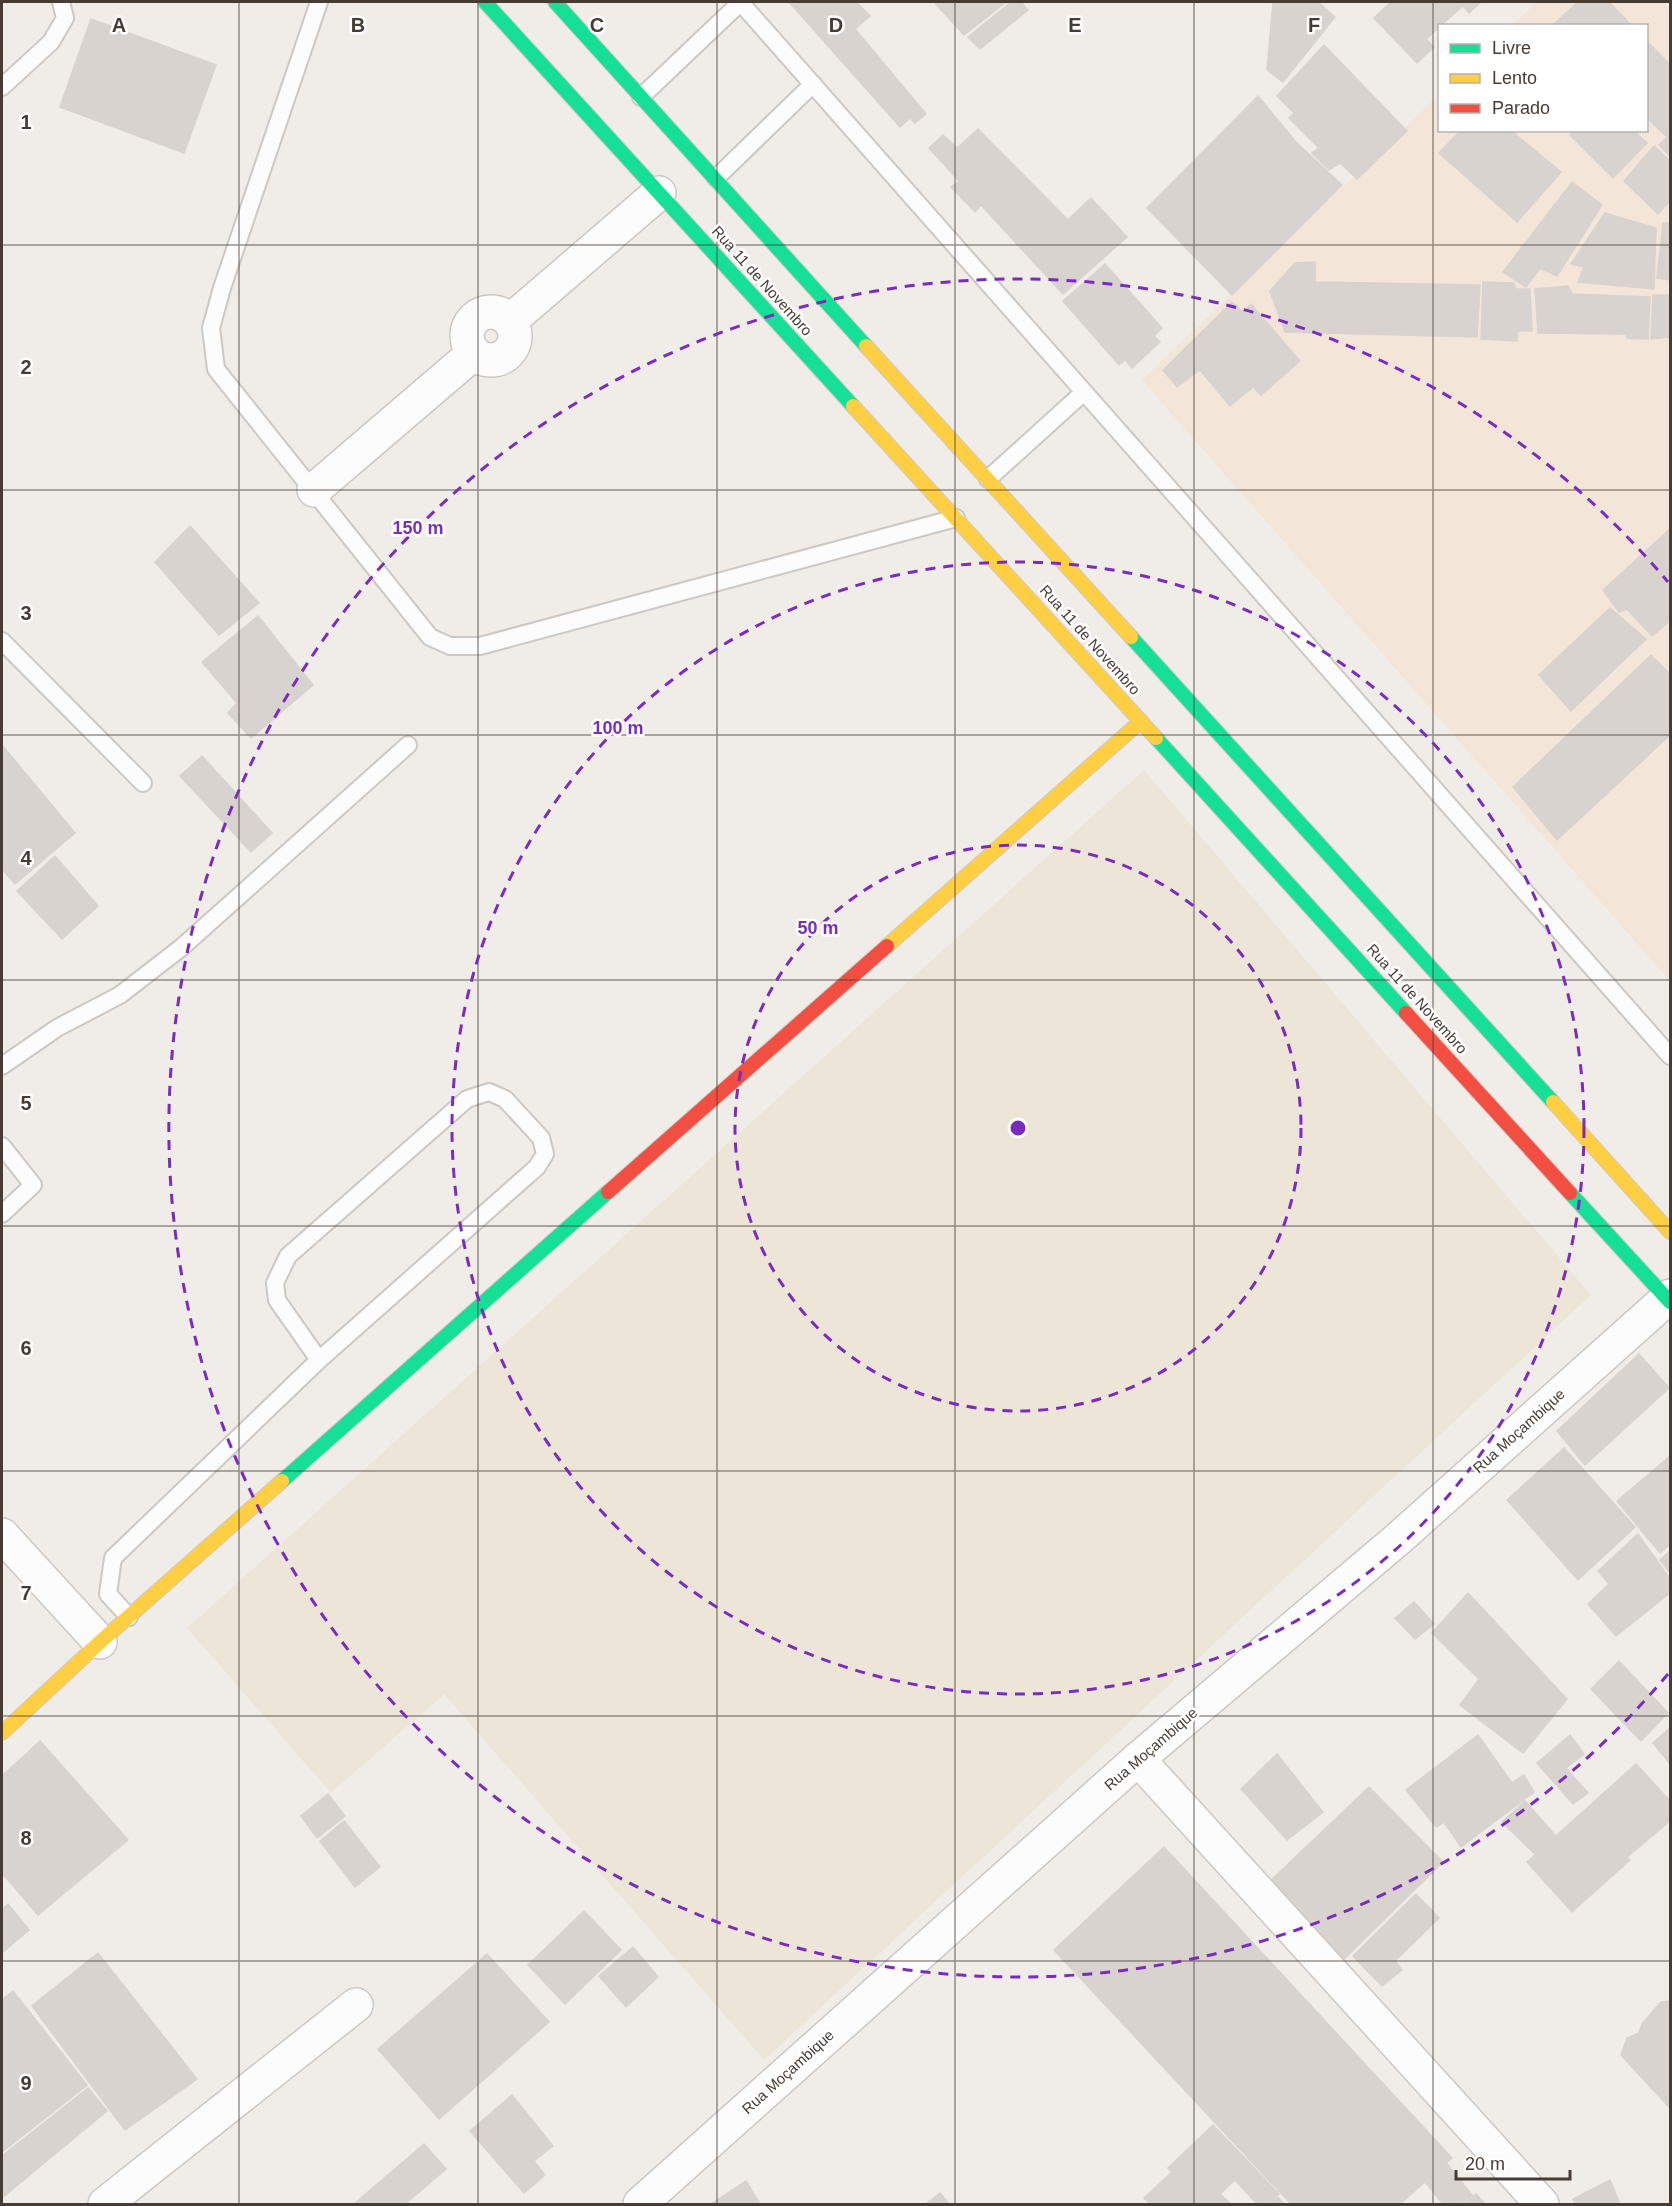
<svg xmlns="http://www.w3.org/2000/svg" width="1672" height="2206" font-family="Arial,sans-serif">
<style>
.commercial{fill:#f4e5d9}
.education{fill:#eee5d9}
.building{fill:#d8d3cf;stroke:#d8d3ce;stroke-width:1.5}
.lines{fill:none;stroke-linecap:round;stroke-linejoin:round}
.lane-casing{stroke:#ccc8c4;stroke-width:20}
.street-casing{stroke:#ccc8c4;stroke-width:36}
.fast-casing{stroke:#d1c9c0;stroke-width:16}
.slow-casing{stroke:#d1c9c0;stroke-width:16}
.jam-casing{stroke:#d1c9c0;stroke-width:16}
.lane{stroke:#fdfcfc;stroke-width:16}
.street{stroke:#fdfcfc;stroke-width:33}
.fast{stroke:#16e098;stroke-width:14}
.slow{stroke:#ffcf43;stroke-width:14}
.jam{stroke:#f24e42;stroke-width:14}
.grid{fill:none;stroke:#463c34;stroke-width:1.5;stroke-opacity:0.55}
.ring{fill:none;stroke:#7b2cbf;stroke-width:3;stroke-dasharray:10 8}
.labels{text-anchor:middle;stroke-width:5;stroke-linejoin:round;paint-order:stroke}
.street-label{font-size:15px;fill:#463c34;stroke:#fff}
.grid-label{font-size:20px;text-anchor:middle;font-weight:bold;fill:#463c34;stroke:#fff;stroke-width:5;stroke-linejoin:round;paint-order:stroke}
.centre{fill:#7b2cbf;stroke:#fff;stroke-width:3}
.ring-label{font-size:18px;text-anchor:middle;font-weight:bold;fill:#7b2cbf;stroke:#fff;stroke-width:5;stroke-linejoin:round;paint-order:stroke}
</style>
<rect width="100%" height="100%" fill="#f0ece8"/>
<path class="commercial" d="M1537,2H1664L1670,8V981L1142,380L1439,95L1440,130H1646V26L1512,25Z"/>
<path class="education" d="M1144,770L1591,1295L764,2060L444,1694L331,1793L187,1628Z"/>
<g class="building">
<path d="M789,2H856L870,16L855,29L926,114L915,123L910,118L900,127Z"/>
<path d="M934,2H1006L964,35Z"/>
<path d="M1011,2H1021L1028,10L980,49L968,37Z"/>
<path d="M1273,2H1318L1335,17L1283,82L1267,70Z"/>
<path d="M1391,2H1481L1469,13L1463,6L1440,26L1426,39L1434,47L1417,63L1374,18Z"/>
<path d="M1578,2H1609L1632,26H1552Z"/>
<path d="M91,19L216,65L184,153L60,107Z"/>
<path d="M1646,40L1670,65V156L1659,145L1667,137L1646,117Z"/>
<path d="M1324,45L1407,131L1357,179L1340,163L1329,170L1312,153L1319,148L1289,118L1294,113L1277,96Z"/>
<path d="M1258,96L1296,142L1342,185L1232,295L1147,208Z"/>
<path d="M978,129L1068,220L1091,198L1127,237L1063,294L981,205L975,212L951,187L959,181L929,148L943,135L957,148Z"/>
<path d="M1461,130H1510L1561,172L1517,222L1439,153Z"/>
<path d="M1575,130H1633L1647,143L1613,178L1570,135Z"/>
<path d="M1654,146L1670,161V201L1658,214L1624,181Z"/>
<path d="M1572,182L1602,205L1557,276L1540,268L1526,287L1503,272Z"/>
<path d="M1605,213L1656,228L1654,289L1578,282L1584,267L1571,264Z"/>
<path d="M1663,223H1670V280L1657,278Z"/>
<path d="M1315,262V282L1480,285L1477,337L1285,332L1270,291L1295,263Z"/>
<path d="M1105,264L1162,328L1154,336L1160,342L1132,368L1125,360L1119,365L1063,301Z"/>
<path d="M1483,282L1514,283L1516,289H1530L1532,331H1518L1517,341L1481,339Z"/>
<path d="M1568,286L1572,294L1650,297L1648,339L1627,338L1626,334L1538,333L1535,289Z"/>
<path d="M1653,295H1670V337L1651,339Z"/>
<path d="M1232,302L1243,312L1251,304L1300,361L1261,395L1253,387L1230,406L1200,370L1177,387L1163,370Z"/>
<path d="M190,526L259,603L219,635L155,562Z"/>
<path d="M1670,529V621L1652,636L1627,609L1619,612L1603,590Z"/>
<path d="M1610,608L1646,639L1571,711L1539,675Z"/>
<path d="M258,616L313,685L251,738L228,713L237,703L202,662Z"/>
<path d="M1651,655L1670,674V735L1557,840L1513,787Z"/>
<path d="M2,745L75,833L15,884L2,869Z"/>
<path d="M202,756L272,833L251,852L180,776Z"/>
<path d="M55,856L98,906L62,939L17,891Z"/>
<path d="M1639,1354L1669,1388L1585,1465L1557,1431Z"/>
<path d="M1564,1448L1635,1527L1578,1580L1507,1500Z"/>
<path d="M1670,1456V1544L1660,1553L1617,1501Z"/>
<path d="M1638,1534L1670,1579V1593L1616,1636L1588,1604L1609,1584L1598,1571Z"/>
<path d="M1670,1551V1573L1660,1560Z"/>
<path d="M1468,1593L1567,1699L1523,1753L1460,1705L1479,1679L1432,1633Z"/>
<path d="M1414,1602L1434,1624L1415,1639L1395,1618Z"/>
<path d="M1619,1661L1668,1713L1641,1741L1591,1689Z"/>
<path d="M1670,1728V1764L1653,1743Z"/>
<path d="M1478,1735L1512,1783L1524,1775L1534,1792L1461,1847L1444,1822L1436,1827L1406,1790Z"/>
<path d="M1570,1735L1584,1754L1566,1768L1588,1793L1573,1804L1537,1763Z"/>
<path d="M40,1741L128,1840L38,1915L2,1873V1776Z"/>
<path d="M1277,1754L1323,1812L1287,1840L1241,1789Z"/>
<path d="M1636,1764L1670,1801V1821L1627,1857L1630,1860L1572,1912L1527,1862Z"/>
<path d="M1369,1787L1443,1862L1339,1964L1265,1886Z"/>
<path d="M328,1794L345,1816L317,1838L301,1816Z"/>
<path d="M1525,1801L1555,1835L1535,1854L1502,1822Z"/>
<path d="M344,1821L380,1867L355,1887L320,1841Z"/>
<path d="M1164,1847L1452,2158L1400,2204H1291L1054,1950Z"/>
<path d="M1416,1894L1439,1918L1395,1961L1402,1970L1382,1986L1353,1956Z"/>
<path d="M8,1904L29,1930L2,1953V1909Z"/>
<path d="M584,1911L621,1950L565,2004L528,1965Z"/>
<path d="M633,1947L658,1977L626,2007L599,1976Z"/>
<path d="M98,1953L197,2079L125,2130L32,2006Z"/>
<path d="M487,1954L549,2022L439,2119L378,2049Z"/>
<path d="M13,1991L87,2085L2,2152V2000Z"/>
<path d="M1670,2001V2108L1621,2055L1627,2038L1639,2033L1642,2024L1661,2002Z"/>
<path d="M88,2088L107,2111L2,2198V2156Z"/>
<path d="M512,2095L553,2146L534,2161L545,2175L524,2193L470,2131Z"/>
<path d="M1213,2125L1279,2194L1267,2204H1257L1235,2180L1220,2194L1231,2204H1150L1144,2198L1172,2172L1168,2168Z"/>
<path d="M424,2144L446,2169L405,2204H354Z"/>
<path d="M1447,2164L1472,2195L1460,2204H1443L1426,2183Z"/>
<path d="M1610,2180L1620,2204H1575L1573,2199Z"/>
<path d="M746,2181L760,2204H711Z"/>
<path d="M940,2193L949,2204H926Z"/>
<path d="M1476,2194L1485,2204H1463Z"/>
<path d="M1278,2197L1284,2204H1269Z"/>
</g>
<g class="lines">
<defs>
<g id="lane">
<path d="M319,2L222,288L211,328L216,369L430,637L450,646H480L956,518"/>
<path d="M740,2L1670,1056"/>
<path d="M2,87L51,42L65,18L61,2"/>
<path d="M641,97L741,2"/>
<path d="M716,178L813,84"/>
<path d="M988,479L1084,392"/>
<path d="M2,641L143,783"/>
<path d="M2,1066L57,1028L120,995L182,947L408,745"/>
<path d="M2,1146L33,1185L2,1214"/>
<path d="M129,1617L108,1594L113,1558L319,1360L537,1167L545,1154L541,1138L505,1099L489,1092L467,1099L288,1256L275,1283L277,1300L319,1360"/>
</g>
<g id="street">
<circle cx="491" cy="336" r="24"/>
<path d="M510,321L659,193"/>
<path d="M314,490L474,353"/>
<path d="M2,1535L100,1642"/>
<path d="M1138,1759L1542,2204"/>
<path d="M105,2204L356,2005"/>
<path d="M640,2204L1138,1759L1398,1539L1670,1296"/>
</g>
<g id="fast">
<path d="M485,2L853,406"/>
<path d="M555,2L866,346"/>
<path d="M1131,637L1553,1102"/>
<path d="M1156,738L1406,1013"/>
<path d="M1570,1193L1670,1302"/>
<path d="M282,1481L608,1192"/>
</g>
<g id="slow">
<path d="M866,346L1131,637"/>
<path d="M853,406L1156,738"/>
<path d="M887,946L1141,721"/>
<path d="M1553,1102L1670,1232"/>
<path d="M2,1733L100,1642L282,1481"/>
</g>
<g id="jam">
<path d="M1406,1013L1570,1193"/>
<path d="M608,1192L887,946"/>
</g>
</defs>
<use href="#lane" class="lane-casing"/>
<use href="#street" class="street-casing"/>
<use href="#fast" class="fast-casing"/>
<use href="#slow" class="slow-casing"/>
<use href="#jam" class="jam-casing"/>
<use href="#lane" class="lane"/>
<use href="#street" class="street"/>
<use href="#fast" class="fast"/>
<use href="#slow" class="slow"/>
<use href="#jam" class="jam"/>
</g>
<path class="grid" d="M239,2V2204M478,2V2204M717,2V2204M955,2V2204M1194,2V2204M1433,2V2204M2,245H1670M2,490H1670M2,735H1670M2,980H1670M2,1226H1670M2,1471H1670M2,1716H1670M2,1961H1670"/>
<g class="ring">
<circle cx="1018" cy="1128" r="283"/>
<circle cx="1018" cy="1128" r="566"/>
<path d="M1668 1674A849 849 0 1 1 1668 582"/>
</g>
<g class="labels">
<g class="street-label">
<text transform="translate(762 281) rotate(48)" y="5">Rua 11 de Novembro</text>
<text transform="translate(1090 640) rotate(48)" y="5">Rua 11 de Novembro</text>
<text transform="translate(1417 999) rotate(48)" y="5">Rua 11 de Novembro</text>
<text transform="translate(1519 1431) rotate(-42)" y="5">Rua Moçambique</text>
<text transform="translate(1151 1749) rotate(-41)" y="5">Rua Moçambique</text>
<text transform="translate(788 2072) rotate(-42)" y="5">Rua Moçambique</text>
</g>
</g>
<g class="grid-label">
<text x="119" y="32">A</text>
<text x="358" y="32">B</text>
<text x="597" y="32">C</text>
<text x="836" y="32">D</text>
<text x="1075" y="32">E</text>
<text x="1314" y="32">F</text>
<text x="26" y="129">1</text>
<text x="26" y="374">2</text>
<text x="26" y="620">3</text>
<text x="26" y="865">4</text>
<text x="26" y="1110">5</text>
<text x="26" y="1355">6</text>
<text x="26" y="1600">7</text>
<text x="26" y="1845">8</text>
<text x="26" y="2090">9</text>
</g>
<circle cx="1018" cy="1128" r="9" class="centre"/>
<g class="ring-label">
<text x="418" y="534">150 m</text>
<text x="618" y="734">100 m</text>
<text x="818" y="934">50 m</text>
</g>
<rect width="1672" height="2206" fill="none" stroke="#463c34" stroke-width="6"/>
<rect x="1438" y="24" width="210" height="108" fill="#ffffff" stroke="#b5b1ae" stroke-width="1.5"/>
<rect x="1450" y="44" width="30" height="9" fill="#16e098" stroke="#b5b1ae" stroke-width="1.5"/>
<text x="1492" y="54" font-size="18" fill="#463c34">Livre</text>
<rect x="1450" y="74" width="30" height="9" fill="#ffcf43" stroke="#b5b1ae" stroke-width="1.5"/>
<text x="1492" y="84" font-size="18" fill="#463c34">Lento</text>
<rect x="1450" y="104" width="30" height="9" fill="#f24e42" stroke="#b5b1ae" stroke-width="1.5"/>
<text x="1492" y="114" font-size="18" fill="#463c34">Parado</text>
<path d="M1456 2170v9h114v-9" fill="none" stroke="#463c34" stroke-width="3"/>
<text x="1465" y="2170" font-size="18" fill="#463c34" stroke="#ffffff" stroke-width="4.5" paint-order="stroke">20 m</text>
</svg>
